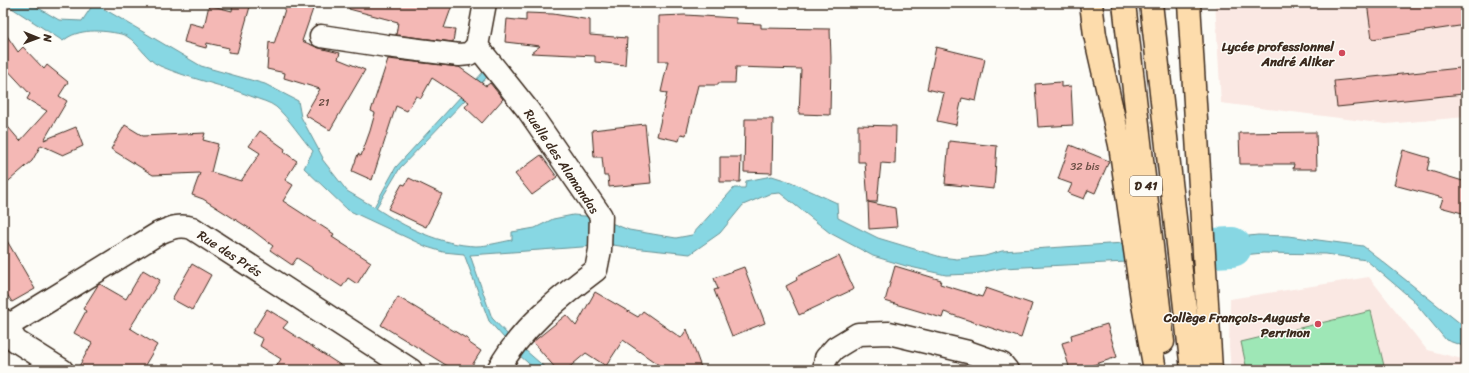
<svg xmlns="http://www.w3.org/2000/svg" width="1469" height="373" font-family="Sriracha,sans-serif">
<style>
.built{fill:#fae8e3}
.green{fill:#9ee7b6;stroke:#6c886a}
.water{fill:#87d7e3;stroke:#699294}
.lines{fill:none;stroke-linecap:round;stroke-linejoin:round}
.river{stroke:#87d7e3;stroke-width:40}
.building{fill:#f4b8b5;stroke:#3b2a1e}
.minor-casing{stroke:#3b2a1e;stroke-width:25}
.trunk-casing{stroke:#3b2a1e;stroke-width:25}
.minor{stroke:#fdfcf7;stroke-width:22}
.trunk{stroke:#fddcac;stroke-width:22}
.poi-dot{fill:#d1495b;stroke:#fdfcf7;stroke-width:1.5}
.labels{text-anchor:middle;stroke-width:3;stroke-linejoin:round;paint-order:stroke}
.number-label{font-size:11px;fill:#694e44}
.shield{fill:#fdfcf7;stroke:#75695f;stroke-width:1}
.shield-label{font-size:12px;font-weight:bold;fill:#3b2a1e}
.poi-label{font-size:13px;font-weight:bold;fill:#3b2a1e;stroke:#fdfcf7;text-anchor:end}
.street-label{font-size:13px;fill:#3b2a1e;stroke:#fdfcf7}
</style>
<rect width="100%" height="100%" fill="#fdfcf7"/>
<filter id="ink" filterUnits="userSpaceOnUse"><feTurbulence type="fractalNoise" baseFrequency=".025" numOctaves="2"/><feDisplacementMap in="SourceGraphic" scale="8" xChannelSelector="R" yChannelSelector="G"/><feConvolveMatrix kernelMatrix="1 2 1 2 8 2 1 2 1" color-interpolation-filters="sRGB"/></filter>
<g filter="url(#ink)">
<g class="built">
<path d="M1215,3H1466V117L1386,124L1221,103Z"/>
<path d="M1369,277L1427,350L1466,360V370H1231L1229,346L1230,299Z"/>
</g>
<path class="green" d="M1371,311L1385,370H1247L1241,342Z"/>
<g class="water">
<path d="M4,3H30L59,20L82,21L94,3L201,66L265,84L298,101L301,117L323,158L322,159L347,191L374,207L396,167L485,70L489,75L400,168L376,208C404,227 441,245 476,246C487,246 501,242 512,240V232L535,228L553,219L573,215L596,217L629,230L676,238L692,235L734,188H745L746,181L772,176L791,182L837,203L838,218L878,238L941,257L957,259L985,256L1002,251L1124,243L1127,262L1003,268L974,274L946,275L906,266L873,256L830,233L780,193L769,194L743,205L720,233L690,254L632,248L607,244L596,246L470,255L492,318L509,336L548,370H536L519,355L489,321L464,254L443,252L427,247L348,210L304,168L313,151C302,139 288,117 276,107C270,102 260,100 253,97C223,85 190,79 160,66C145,60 136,37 121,34C102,30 78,28 63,41Z"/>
<path d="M1258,235L1288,236L1363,246L1466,328V347L1446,340L1412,299L1366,260L1326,254L1263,253L1233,256L1230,238Z"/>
</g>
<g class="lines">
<path class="river" d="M1213,248L1232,247"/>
</g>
<g class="building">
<path d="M233,3H251L237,53L228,52L229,48L207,43L206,48L184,42L189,23L204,27L209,5L232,11Z"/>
<path d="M287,3H315L302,41L319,48L340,53L338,59L365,70L330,130L305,115L320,89L284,78L285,73L267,69L269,42L274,44Z"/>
<path d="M350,3H453L444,28L455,29L453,42L396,35L398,22L349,9Z"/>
<path d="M1367,3H1466V25L1372,39Z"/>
<path d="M526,13L553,14L590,20V35L627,38L625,65L595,62V56L531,53L540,46L505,42L507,19L526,21Z"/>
<path d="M685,15L736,18V23L761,24V28L830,29L831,58L830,115L799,114L801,69L736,67L735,83H718V85H698L686,135L681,134L679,141L657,136L667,93L661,92L668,61H659V16Z"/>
<path d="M3,30L18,52L23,47L44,69L47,65L68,82L59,96L67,101L44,140L76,127L83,146L63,155L41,145L32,161L3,186V121L20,141L47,111L27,99L30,94L3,65Z"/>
<path d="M936,47L985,59L976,101L962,98L956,125L937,121L944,93L927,89Z"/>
<path d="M388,59L459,67L486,86L490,83L503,99L482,123L465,107L469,102L432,78L421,98L416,96L407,111L396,106L372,180L352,171L358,154L361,156L370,131L375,113L371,111Z"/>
<path d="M1460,68L1463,94L1337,107L1334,81Z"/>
<path d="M1061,82V87L1071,86L1073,125L1038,127L1035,84Z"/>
<path d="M745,119H773L772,173L744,172Z"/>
<path d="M645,124L651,183L609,187L608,176H604L602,157H594L592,130Z"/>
<path d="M125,125L143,136L205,133L203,140L218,144L211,172L241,181L260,153L249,146L260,131L285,149L284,152L297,161L285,180L293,185L283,201L334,234L332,237L371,262L357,284L348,278L342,287L297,258L292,265L270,250L273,246L252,230L203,199L192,195L200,173L153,175L111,149Z"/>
<path d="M858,125L896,126L895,164L881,163L877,202H868L865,162H858Z"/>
<path d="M1316,132L1317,169H1293L1294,164H1240L1239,133Z"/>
<path d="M949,141L997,146L994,189L945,184Z"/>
<path d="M1070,145L1109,161L1095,193L1088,190L1084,199L1068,193L1072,184L1058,179Z"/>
<path d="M1403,150L1430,158L1427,170L1466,182V214L1440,207L1443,198L1394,185Z"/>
<path d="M541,155L557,177L532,195L515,174Z"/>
<path d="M720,157H741L740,182H720Z"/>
<path d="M409,178L442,194L426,227L388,209L402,184L405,185Z"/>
<path d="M868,202L895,208L897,227L869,229Z"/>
<path d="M3,234L35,289L12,302L3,288Z"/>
<path d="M839,256L854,289L799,315L786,286L797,280L796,277Z"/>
<path d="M192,264L211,275L192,310L172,299Z"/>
<path d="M895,266L941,280L940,284L982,297L986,288L1032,304L1021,338L944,312L942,318L885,301Z"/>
<path d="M744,267L765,323L732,336L714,290L718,289L714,278Z"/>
<path d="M143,270L160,280L130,328L157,345L142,370H77L92,343L74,333L86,311L83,309L98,285L100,284L126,299Z"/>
<path d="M595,292L638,317L643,311L681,338L687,329L702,370H666L623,340L606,366L586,353L566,370H557L533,342L566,315L576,326Z"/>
<path d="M398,297L469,340L468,342L481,351L469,370H454L381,325Z"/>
<path d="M267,309L288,322L283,328L348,370H274L281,359L260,346L263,339L252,333Z"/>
<path d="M1107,324L1117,357L1078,370H1070L1062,343L1072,340L1071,335Z"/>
</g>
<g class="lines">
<defs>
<g id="minor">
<path d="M485,3L477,46L528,110L601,216L600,250L596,270C559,298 520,329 498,370"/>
<path d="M321,36L387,46L459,55L469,54L477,46"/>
<path d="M3,320L16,341L62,370"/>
<path d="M3,329L159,233C171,228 180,224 192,228L411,370"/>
<path d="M824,370L826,358L835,348L858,334L889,333L968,352L1002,364L1007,370"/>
</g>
<g id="trunk">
<path d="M1091,3L1095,35L1120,145L1142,299L1155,370"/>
<path d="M1124,3L1163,342"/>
<path d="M1151,3L1192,370"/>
<path d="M1189,3L1211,370"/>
</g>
</defs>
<use href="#minor" class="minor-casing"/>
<use href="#trunk" class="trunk-casing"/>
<use href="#minor" class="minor"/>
<use href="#trunk" class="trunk"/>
</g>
</g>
<g class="poi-dot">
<circle cx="1342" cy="53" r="4"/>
<circle cx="1318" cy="324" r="4"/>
</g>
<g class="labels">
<g class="number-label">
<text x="324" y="106">21</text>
<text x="1085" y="170">32 bis</text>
</g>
<rect class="shield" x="1130" y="176" width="32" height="20" rx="3"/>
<g class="shield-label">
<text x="1146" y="190">D 41</text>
</g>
<g class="poi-label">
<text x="1334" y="51">Lycée professionnel<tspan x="1334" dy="15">André Aliker</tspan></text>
<text x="1310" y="322">Collège François-Auguste<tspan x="1310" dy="15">Perrinon</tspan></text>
</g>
<g class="street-label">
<text transform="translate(562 161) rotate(56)" y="5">Ruelle des Alamandas</text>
<text transform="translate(230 253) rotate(33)" y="5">Rue des Prés</text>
</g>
</g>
<rect width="1469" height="373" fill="none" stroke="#fdfcf7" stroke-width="16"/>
<rect x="8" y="8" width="1453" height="357" fill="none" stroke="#3b2a1e" stroke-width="1.5" filter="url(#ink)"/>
<g transform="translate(38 38) rotate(91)" stroke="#fdfcf7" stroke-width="3" paint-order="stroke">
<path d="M0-3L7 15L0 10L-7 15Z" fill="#3b2a1e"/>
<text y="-6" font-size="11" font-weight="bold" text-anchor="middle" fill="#3b2a1e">N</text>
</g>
</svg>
